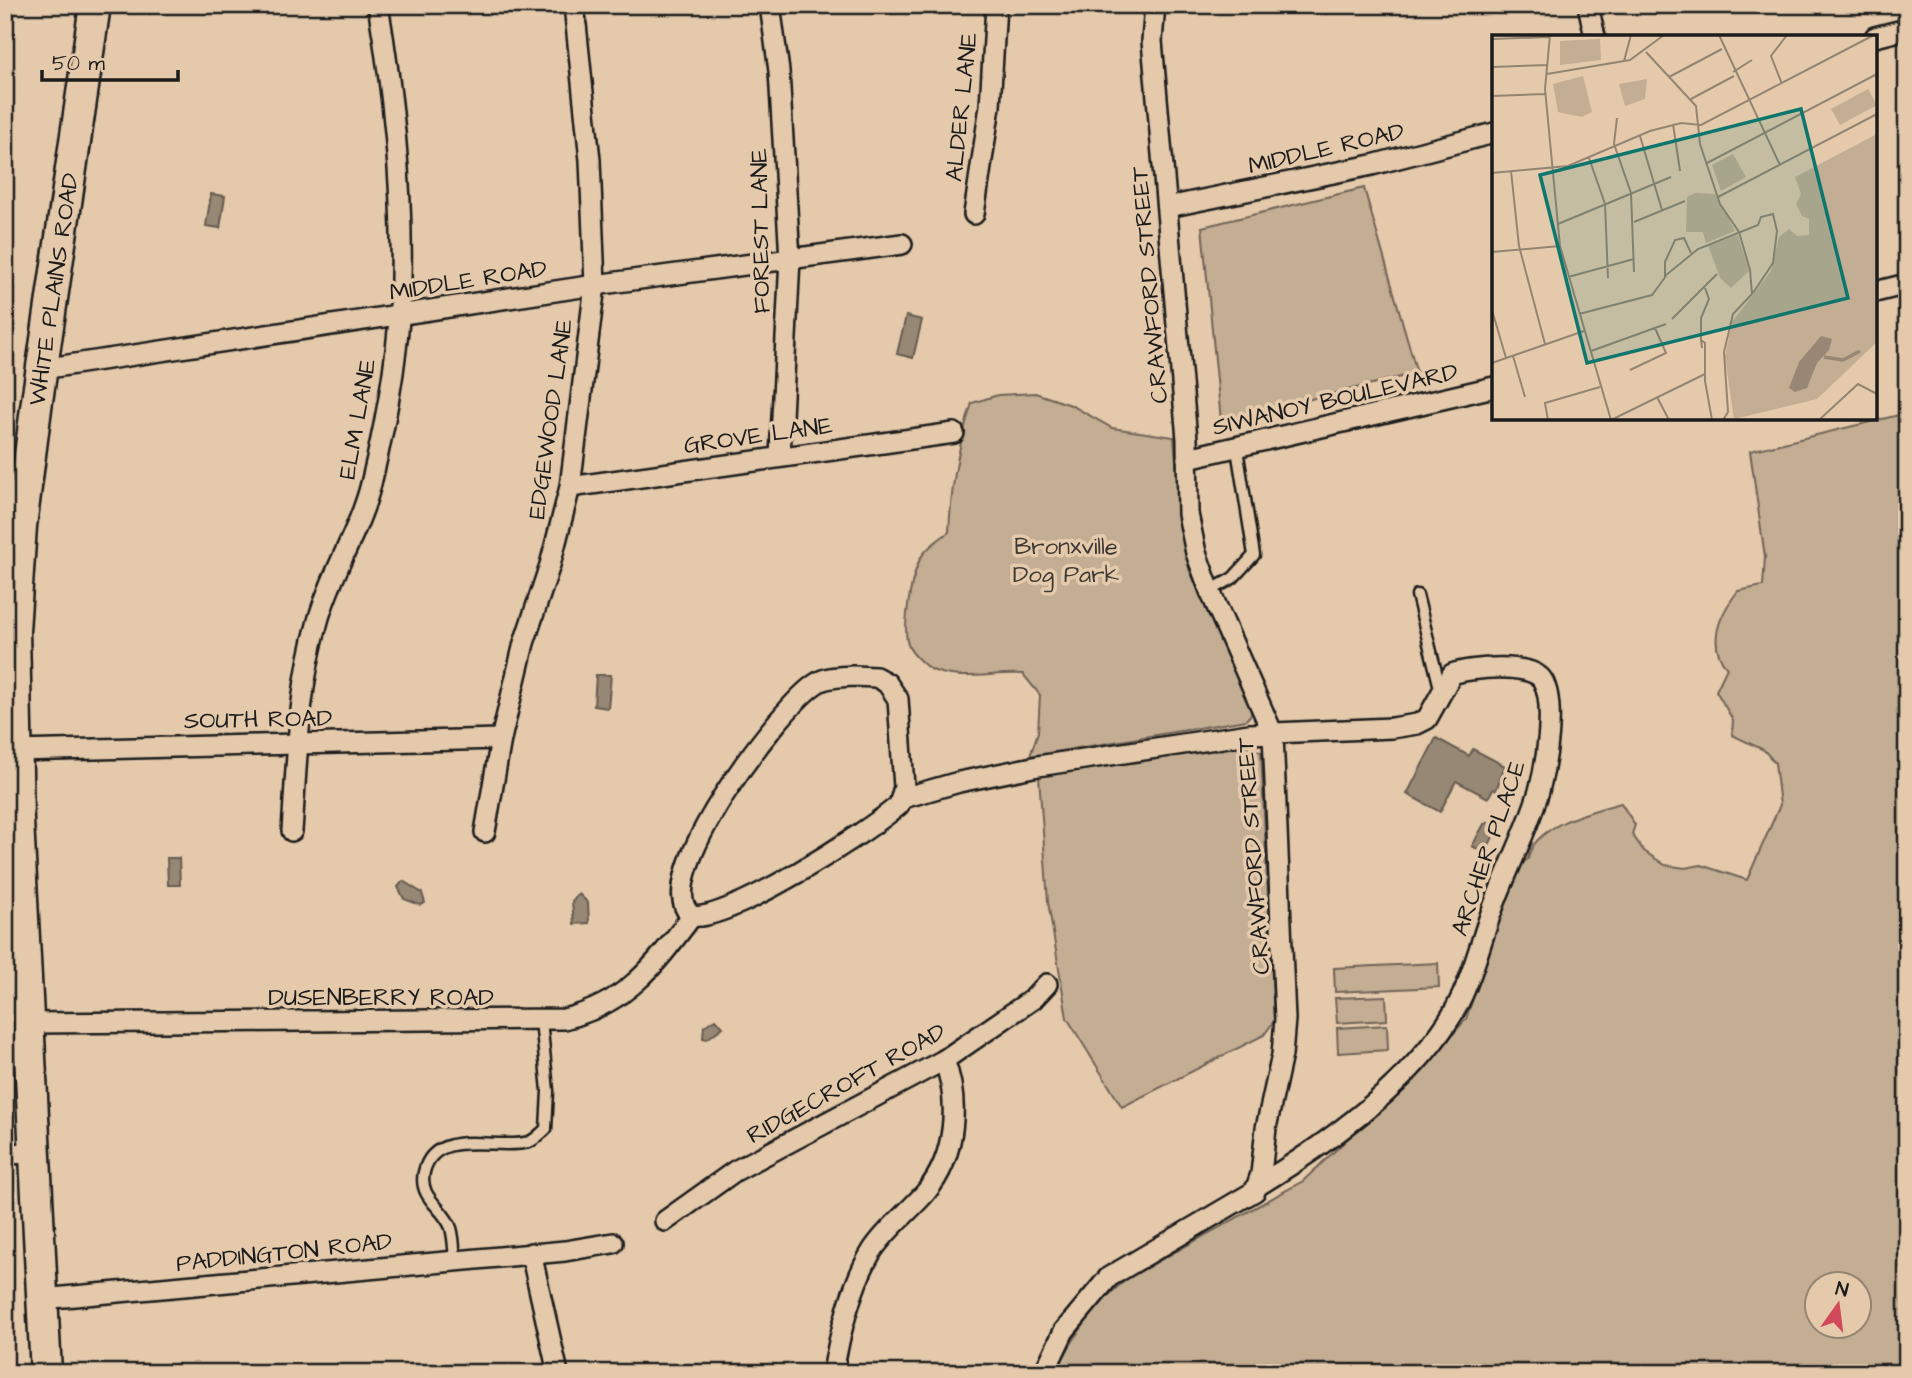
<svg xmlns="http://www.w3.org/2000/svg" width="1912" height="1378" font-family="'Architects Daughter',sans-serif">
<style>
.green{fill:#c3ad93;stroke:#706458;stroke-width:2;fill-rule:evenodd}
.water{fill:#978774;stroke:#665c51;stroke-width:2}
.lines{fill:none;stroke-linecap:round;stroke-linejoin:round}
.service-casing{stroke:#1c1c1c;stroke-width:15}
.minor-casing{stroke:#1c1c1c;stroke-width:24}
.primary-casing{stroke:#1c1c1c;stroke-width:35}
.service{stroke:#e4c9ab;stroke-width:10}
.minor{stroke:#e4c9ab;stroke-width:19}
.primary{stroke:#e4c9ab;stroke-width:30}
.labels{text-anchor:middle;stroke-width:7;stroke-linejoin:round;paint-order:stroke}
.street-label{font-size:24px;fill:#1c1c1c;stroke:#e4c9ab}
.park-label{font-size:24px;fill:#3d3934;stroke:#e4c9ab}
.inset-river{fill:none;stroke:#978774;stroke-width:3.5}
.inset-road{fill:none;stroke:#948472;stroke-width:2}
.view{fill:#0f766e;fill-opacity:0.15;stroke:#0f766e;stroke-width:3.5}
.inset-edge{fill:none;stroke:#1c1c1c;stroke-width:3.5}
</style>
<rect width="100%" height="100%" fill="#e4c9ab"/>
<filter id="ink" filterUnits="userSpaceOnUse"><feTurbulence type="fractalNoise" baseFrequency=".0143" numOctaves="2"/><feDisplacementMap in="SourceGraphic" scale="14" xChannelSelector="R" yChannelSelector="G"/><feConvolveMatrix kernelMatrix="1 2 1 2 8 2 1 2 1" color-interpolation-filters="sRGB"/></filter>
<g filter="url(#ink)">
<g class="green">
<path d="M1364,188L1417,373L1221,421L1202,227Z"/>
<path d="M1035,393L1071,405L1112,428L1174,437L1180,513L1189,569L1253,712L1246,720L1030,756L1038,732L1040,695L1023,674C992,672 961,682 932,670C926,667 912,654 909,647C901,630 912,567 924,553C930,545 941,538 949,532C951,487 958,446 972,403L998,395Z"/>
<path d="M1907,413V1373H1055C1074,1336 1096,1302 1130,1277L1303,1181L1428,1063L1466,1019L1514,877L1520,865L1528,859C1533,825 1592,811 1621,803L1635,825L1632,834L1644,851L1665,865L1685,868L1701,865L1747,880L1780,805L1775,763L1764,750L1732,735L1733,720L1716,691L1727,668C1706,643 1720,614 1738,591L1763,586L1765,557L1750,451ZM1818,1284H1860V1326H1818Z"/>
<path d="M1245,745L1261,752L1274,1021L1264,1035L1122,1107L1067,1018L1048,902L1039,776Z"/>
<path d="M1438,963L1439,987L1335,992L1334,968Z"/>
<path d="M1386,996L1387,1020L1337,1023L1335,998Z"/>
<path d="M1387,1025L1388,1050L1338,1053L1337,1028Z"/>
</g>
<g class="water">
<path d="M211,194L225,196L220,228L206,226Z"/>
<path d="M906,316L922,320L913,358L897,354Z"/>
<path d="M596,675H611L608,708L594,706Z"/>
<path d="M1436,738L1469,756L1473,749L1505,766L1496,790L1493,789L1488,798L1456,781L1440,812L1407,794Z"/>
<path d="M1493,821L1498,827L1485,853L1472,846L1484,824Z"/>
<path d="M167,858H179L180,885H168Z"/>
<path d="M403,881L422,893L425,903L420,905L404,899L398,887Z"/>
<path d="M579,894L588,903L589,923L574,924L572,901Z"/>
<path d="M716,1019L723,1027L707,1039L703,1038L704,1026Z"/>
</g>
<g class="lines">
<defs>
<g id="service">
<path d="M1210,591L1233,578L1254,555L1237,449"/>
<path d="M1417,595L1441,692"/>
<path d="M455,1260C454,1250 454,1238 451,1228C444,1207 418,1199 424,1172C435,1126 497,1151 529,1142C535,1140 540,1134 546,1129L548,1091L541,1020"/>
</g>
<g id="minor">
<path d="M770,5L779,71L790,259L780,456"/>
<path d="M1588,5L1595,37"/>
<path d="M1875,37L1907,29"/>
<path d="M1168,207L1372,165L1494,133"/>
<path d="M974,214L990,106L996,5"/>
<path d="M1875,292L1907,284"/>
<path d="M42,369L595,285L902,244"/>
<path d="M1188,458L1494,387"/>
<path d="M570,487L954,433"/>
<path d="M853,676L876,677L887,683L898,699L904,787L899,805C869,831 727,923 692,916C646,882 782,704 817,683C827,676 842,677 853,676Z"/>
<path d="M16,751L501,739"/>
<path d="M903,798L959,782L1038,766L1249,734L1392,728L1417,724L1427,719L1452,674C1469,668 1532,661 1543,681C1556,705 1546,765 1539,791C1528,829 1508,867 1494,905C1479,944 1471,988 1447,1023C1404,1088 1325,1145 1259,1185"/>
<path d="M292,831C297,761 298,690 318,621C331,573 359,532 371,484C387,418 400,347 401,279C403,189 393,94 378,5"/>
<path d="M485,832L501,739L524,643L550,565L570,487L595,285L590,160L574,5"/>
<path d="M29,1023L564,1019C627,1004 655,965 692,916"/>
<path d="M5,1154L35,1153"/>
<path d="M665,1221L735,1171L944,1060L1033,999L1047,984"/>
<path d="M531,1253L558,1373"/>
<path d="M42,1299L565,1251L613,1243"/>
<path d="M833,1373C839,1336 852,1283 872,1251C886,1229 909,1212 926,1192C956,1157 960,1101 944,1060"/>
<path d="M1044,1373L1064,1331L1109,1277L1255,1191L1261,1174L1266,1128L1282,1055L1285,1019L1273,734L1210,591L1196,553L1188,514L1187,439L1152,41L1155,5"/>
</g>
<g id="primary">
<path id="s1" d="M46,1373L18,820L14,631L21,526L36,408L95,5"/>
</g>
</defs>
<use href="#service" class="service-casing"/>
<use href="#minor" class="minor-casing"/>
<use href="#primary" class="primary-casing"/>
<use href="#service" class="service"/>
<use href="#minor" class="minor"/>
<use href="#primary" class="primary"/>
</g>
</g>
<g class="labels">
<g class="street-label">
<text transform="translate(961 107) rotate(-84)" y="8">ALDER LANE</text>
<text transform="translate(1326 148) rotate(-13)" y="8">MIDDLE ROAD</text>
<text transform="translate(760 231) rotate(-91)" y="8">FOREST LANE</text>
<text transform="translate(468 280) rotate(-9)" y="8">MIDDLE ROAD</text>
<text transform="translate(1149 285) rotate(-95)" y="8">CRAWFORD STREET</text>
<text dy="8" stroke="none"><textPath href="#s1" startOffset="1087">WHITE PLAINS ROAD</textPath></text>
<text transform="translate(1335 399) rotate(-13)" y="8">SIWANOY BOULEVARD</text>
<text transform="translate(357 419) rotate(-80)" y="8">ELM LANE</text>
<text transform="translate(550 419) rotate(-82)" y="8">EDGEWOOD LANE</text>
<text transform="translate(758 435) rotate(-8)" y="8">GROVE LANE</text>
<text transform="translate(258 719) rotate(-1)" y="8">SOUTH ROAD</text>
<text transform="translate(1488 848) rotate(-71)" y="8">ARCHER PLACE</text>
<text transform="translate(1253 856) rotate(-94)" y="8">CRAWFORD STREET</text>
<text x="381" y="1005">DUSENBERRY ROAD</text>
<text transform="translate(846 1083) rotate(-29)" y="8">RIDGECROFT ROAD</text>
<text transform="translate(284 1252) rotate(-6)" y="8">PADDINGTON ROAD</text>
</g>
<g class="park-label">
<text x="1066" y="554">Bronxville<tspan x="1066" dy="28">Dog Park</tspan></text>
</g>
</g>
<g transform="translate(1492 35)">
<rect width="385" height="385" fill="#e4c9ab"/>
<path d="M108,4L109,25L68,30V6ZM91,41L100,77L90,82L66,77L61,49ZM155,44L153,64L133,71L127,49ZM376,54L385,70L348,90L339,74ZM385,99V307L325,364L242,384L233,322L240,287L279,236L287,202L297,194L305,201L317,200V184L310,181L304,169L309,159L303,142ZM241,119L254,142L229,156L220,130ZM203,158L223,159L243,196L214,208L211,197H194L195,162ZM246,200L257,236L239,253L228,243L216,210Z" fill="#c3ad93"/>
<path d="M329,301L340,304L337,315L325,328L315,353L303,357L297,353L307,327Z" fill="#978774"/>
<path class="inset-river" d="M332,322L351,325L368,316"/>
<path class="inset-road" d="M58,0L53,54L68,211L119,385M227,0L288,130M0,4L57,2M154,17L204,71L208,109L228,169L247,197L258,235L260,259L241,279L232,317L236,377L231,385M132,26L139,0M0,32L55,30M241,37L260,25M55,39L138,25L172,0M177,42L230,14M290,49L279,21L295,0M0,61L54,59M199,64L242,41M125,83L122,109L139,158L142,237M181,89L188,136M148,101L170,175M97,123L113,169L116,243M215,128L385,39M19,136L27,211L53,309M0,138L76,131L158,96L189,88L209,90L382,0M226,162L385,79M142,187L193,166M66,189L179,142M0,217L68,211M199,218L192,203L183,205L173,227V241L206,214L266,190L269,182L281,179L285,196L281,228L261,258M76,242L142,224M0,275L14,323M87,279L160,260L174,241M180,284L225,239M209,305V283L217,264L213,253M210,313L209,305L213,308V346L220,385M99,316L174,289M21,321L33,362M0,328L92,296M138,335L174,318L163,293M165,362L177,385M56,385L53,368L108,352M119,385L213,339M327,385L366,349L385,359"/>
<path class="view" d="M309,74L356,263L95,328L48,140Z"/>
<rect width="385" height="385" class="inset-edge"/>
</g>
<rect width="1912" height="1378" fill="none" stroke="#e4c9ab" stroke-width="28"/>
<rect x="14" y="14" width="1884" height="1350" fill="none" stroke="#1c1c1c" stroke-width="2.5" filter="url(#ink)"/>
<g transform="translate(1838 1305) rotate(14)"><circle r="33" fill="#e4c9ab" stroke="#948472" stroke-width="2"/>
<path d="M0-5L12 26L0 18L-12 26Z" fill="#d1495b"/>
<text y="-10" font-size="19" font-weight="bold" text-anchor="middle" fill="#1c1c1c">N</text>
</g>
<path d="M42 70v10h136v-10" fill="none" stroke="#1c1c1c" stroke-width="3.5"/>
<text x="52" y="70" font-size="21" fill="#1c1c1c" stroke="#e4c9ab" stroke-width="5" paint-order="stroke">50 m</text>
</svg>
